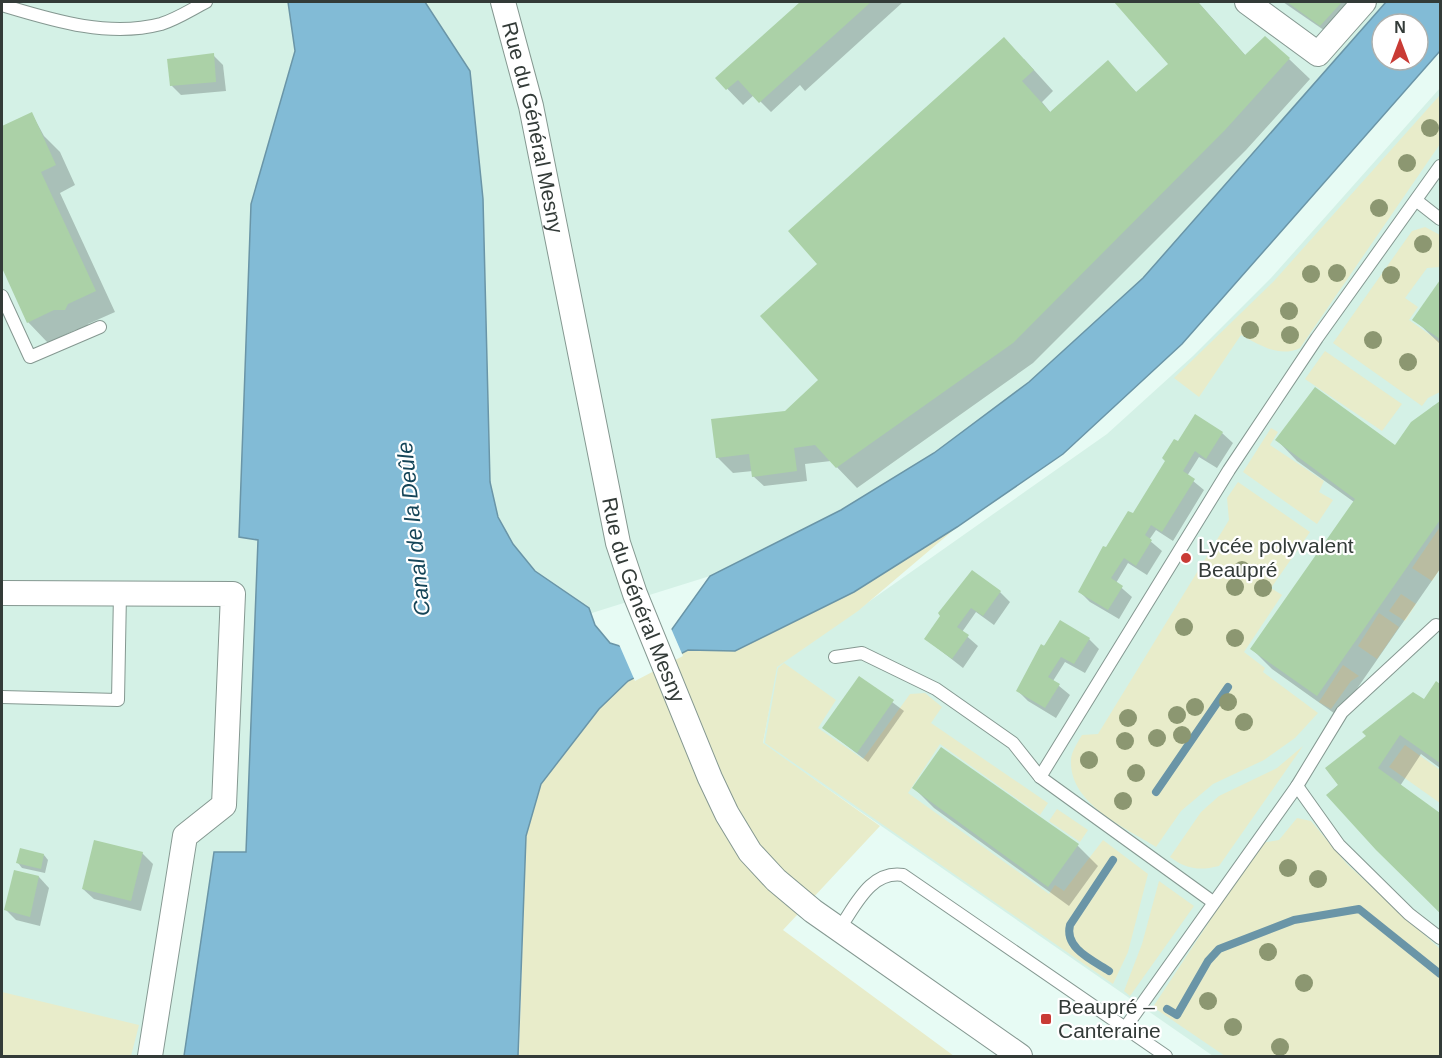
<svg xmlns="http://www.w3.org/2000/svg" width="1442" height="1058" font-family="Helvetica,sans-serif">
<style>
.built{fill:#d4f1e6}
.green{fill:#e8ecca}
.water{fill:#82bbd6;stroke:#6a95a7;stroke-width:1.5;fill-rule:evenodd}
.pier{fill:#e7fbf4}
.shadow{fill:#0003}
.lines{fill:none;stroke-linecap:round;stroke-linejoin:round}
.stream{stroke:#6a95a7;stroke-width:8}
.building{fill:#abd1a7}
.lane-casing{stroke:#859891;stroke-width:14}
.street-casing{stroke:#859891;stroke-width:26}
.lane{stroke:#fff;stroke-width:12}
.street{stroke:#fff;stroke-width:24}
.tree{fill:#8c9771}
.poi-dot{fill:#c93b35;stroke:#fff;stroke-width:2}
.labels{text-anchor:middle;stroke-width:4.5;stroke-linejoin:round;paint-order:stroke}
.street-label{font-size:21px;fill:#333b38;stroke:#fff}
.poi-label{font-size:21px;fill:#333b38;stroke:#fff;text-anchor:start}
.water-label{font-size:22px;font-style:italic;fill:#154558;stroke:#fff}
</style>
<rect width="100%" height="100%" fill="#e7fbf4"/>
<g class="built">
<path d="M2,2H1386L1143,278L1029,382L934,453L841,510L710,576L499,642L186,1056H2Z"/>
<path d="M1440,88V1056H1213L763,744L776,667L1107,434L1193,356L1271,278Z"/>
</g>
<g class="green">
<path d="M1440,95V144L1300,348C1279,358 1260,345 1241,335L1199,397L1174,378L1274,281Z"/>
<path d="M1425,227L1440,235V267L1427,268L1405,298L1418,307L1409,320L1440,342V392L1428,398L1422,406L1333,343L1412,231Z"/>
<path d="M1325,351L1402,404L1382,431L1305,379Z"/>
<path d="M1271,428L1278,432L1270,445L1324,481L1319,492L1333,500L1317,524L1243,472Z"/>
<path d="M1238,482L1310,532L1271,588L1282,595L1244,652L1265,668L1263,672L1318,713L1295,738L1264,760L1213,784L1181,811L1156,847C1125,827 1069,804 1071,760C1071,752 1078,742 1082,735L1098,734L1229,520L1227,498Z"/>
<path d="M957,527L858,611L777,667L763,743L880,826L783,930L954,1056H519L526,836L541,784L599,709L628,681L688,650L735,651L854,592Z"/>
<path d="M1440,527V569L1432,581L1412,568Z"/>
<path d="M1401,594L1416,604L1405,621L1389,611Z"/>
<path d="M1379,613L1399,627L1377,659L1358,646Z"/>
<path d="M784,663L836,700L818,728L863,759L910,694L925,693L942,707L931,723L1048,803L1040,815L940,744L908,793L1049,894L1055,885L1064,891L1103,840L1148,874L1128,952L1113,984L765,743L778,668Z"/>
<path d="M1343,665L1359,676L1351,681L1331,709L1319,702Z"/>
<path d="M1405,745L1440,770V803L1389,767Z"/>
<path d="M1303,746L1219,866C1199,871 1186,869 1170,857L1201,812L1219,796L1277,768Z"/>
<path d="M1057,809L1088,830L1080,842L1049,821Z"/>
<path d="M1297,818L1311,821L1347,864L1440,949V1056H1225L1153,1007L1261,843L1279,840Z"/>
<path d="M1159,881L1194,906L1130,996L1124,991L1142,944Z"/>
<path d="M2,992L139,1025L131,1056L2,1055Z"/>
</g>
<path class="water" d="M288,2H425L470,71L483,199L490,482L498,517L513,544L535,571L589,608L595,625L610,643L626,648L650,646L670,632L710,576L841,510L934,453L1029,382L1143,278L1386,2H1440V51L1182,344L1063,454L957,527L854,592L735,651L688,650L628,681L599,709L541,784L526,836L518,1056H184L214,852H246L258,540L239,537L251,204L295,51ZM1382,24H1418V60H1382Z"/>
<path class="pier" d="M670,626L683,656L635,681L618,642L626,645L649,643Z"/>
<g class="shadow">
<path d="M802,2H903L805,91L800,85L771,112L754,95L743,105L717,78Z"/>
<path d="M1116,2H1198L1246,56L1289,59L1310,79L1246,150L1033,363L857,488L831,461L805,464L807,481L764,486L753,476V471L733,473L717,457L785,412L820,381L819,264L1024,59L1053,91L1042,102L1051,113L1108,63L1137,93L1170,64Z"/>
<path d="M1283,2H1371L1331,35Z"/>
<path d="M213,55L223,65L226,91L181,95L171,85Z"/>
<path d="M32,114L44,136L60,152L75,185L60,193L115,312L88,324L86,329L75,330L48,343L28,322L2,264V128Z"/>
<path d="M1440,283V344L1414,319Z"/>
<path d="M1440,403V569L1338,716L1272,669L1252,649L1354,502L1297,461L1277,440L1395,447L1433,406Z"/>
<path d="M1222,433L1233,443L1217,468L1199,457L1187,476L1204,490L1173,541L1156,530L1149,540L1162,551L1147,575L1128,563L1116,583L1132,597L1119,619L1090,602L1080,592L1139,519L1178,443Z"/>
<path d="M1000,592L1010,602L994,625L976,612L962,632L978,646L963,668L926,639L942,616Z"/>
<path d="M1089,639L1099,649L1085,673L1065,662L1053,681L1070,695L1056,718L1028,701L1018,691L1041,646Z"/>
<path d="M860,678L904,711L868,762L824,728Z"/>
<path d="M1437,683L1440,686V768L1421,754L1400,786L1440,814V913L1328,795L1424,701Z"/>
<path d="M914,788L1078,846L1098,866L1069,906L934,808Z"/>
<path d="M142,853L153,864L141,911L94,899L83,889Z"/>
<path d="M44,855L48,860L45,873L22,868L18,863Z"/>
<path d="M15,872L39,877L49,888L40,926L16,920L6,910Z"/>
</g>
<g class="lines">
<g class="stream">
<path d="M1156,792L1228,687"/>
<path d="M1109,971C1092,960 1064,948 1070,925L1113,860"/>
<path d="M1167,1009L1177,1015L1208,961L1219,949L1294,920L1359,909L1440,974"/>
</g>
</g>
<g class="building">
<path d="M800,2H871L759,103L738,80L726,90L715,78Z"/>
<path d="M1114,2H1198L1245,55L1265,36L1290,58L1225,130L1013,343L836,468L815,445L794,448L797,471L752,477L749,454L716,458L711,419L785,411L818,380L760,316L817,264L788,231L1004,37L1034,70L1022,81L1050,112L1108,60L1136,92L1168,64Z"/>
<path d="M1287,2H1342L1320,26Z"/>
<path d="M214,53L216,82L170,86L167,59Z"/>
<path d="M32,112L56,165L41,172L96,291L68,304L65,310H54L27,323L2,268V126Z"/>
<path d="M1440,280V339L1412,320Z"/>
<path d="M1315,387L1395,445L1411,422L1440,401V520L1317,696L1250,649L1355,499L1275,440Z"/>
<path d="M1195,414L1223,432L1206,459L1195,451L1183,471L1195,479L1162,532L1151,525L1145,535L1152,540L1136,566L1124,558L1111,578L1123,586L1108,610L1078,592L1103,546L1106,547L1128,511L1133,513L1165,461L1162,458L1174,439L1178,441Z"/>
<path d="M972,570L1001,591L983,616L971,608L957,627L969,635L952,659L924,639L940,616L938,613Z"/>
<path d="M1060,620L1090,638L1074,664L1061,657L1048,677L1060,684L1045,708L1016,691L1041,644L1044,646Z"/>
<path d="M859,676L894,700L857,753L822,728Z"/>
<path d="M1436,681L1440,684V763L1400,735L1378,768L1440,813V913L1376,850L1326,795L1338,785L1325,768L1366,736L1362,732L1413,692L1424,699Z"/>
<path d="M941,747L1079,844L1048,887L912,788Z"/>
<path d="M94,840L143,852L131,901L82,889Z"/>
<path d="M20,848L44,854L41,869L16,863Z"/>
<path d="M14,870L39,876L30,917L4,910Z"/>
</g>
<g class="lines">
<defs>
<g id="lane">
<path d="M2,5C52,20 108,38 161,24C177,19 192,9 206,2"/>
<path d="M1417,201L1440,219"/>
<path d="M2,296L30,357L100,327"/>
<path d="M835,657L862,653L936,689L1013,743L1040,777L1213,902"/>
<path d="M2,697L118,700L120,593"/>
<path d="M1040,777L1229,470L1317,338L1440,166"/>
<path d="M1297,786L1342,712L1436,625"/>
<path d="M839,929C855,907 870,870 903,875L1166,1056"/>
<path d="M1125,1028L1297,786L1339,845L1409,914L1440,938"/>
</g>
<g id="street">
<path id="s1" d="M503,2L531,106L618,543L635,594L710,778L727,814L750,852L776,880L813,911L1020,1056"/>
<path d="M1247,2L1318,54L1364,2"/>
<path d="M2,593L233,594L224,805L185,836L150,1056"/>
</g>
</defs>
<use href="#lane" class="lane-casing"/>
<use href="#street" class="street-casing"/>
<use href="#lane" class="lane"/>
<use href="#street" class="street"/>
</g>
<g class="tree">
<circle cx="1430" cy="128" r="9"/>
<circle cx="1407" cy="163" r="9"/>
<circle cx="1379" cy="208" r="9"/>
<circle cx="1423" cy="244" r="9"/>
<circle cx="1337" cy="273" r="9"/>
<circle cx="1311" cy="274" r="9"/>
<circle cx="1391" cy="275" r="9"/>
<circle cx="1289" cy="311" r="9"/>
<circle cx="1250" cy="330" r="9"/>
<circle cx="1290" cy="335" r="9"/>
<circle cx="1373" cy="340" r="9"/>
<circle cx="1408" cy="362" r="9"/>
<circle cx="1242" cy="570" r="9"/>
<circle cx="1235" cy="587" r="9"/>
<circle cx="1263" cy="588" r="9"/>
<circle cx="1184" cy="627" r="9"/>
<circle cx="1235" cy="638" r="9"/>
<circle cx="1228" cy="702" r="9"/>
<circle cx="1195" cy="707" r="9"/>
<circle cx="1177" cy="715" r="9"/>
<circle cx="1128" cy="718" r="9"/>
<circle cx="1244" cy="722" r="9"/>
<circle cx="1182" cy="735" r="9"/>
<circle cx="1157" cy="738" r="9"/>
<circle cx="1125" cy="741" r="9"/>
<circle cx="1089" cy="760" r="9"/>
<circle cx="1136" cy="773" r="9"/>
<circle cx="1123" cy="801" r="9"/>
<circle cx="1288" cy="868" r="9"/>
<circle cx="1318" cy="879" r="9"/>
<circle cx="1268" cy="952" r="9"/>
<circle cx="1304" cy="983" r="9"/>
<circle cx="1208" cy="1001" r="9"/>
<circle cx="1233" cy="1027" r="9"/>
<circle cx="1280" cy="1047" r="9"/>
</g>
<g class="poi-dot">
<circle cx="1186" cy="558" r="6"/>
<rect x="1040" y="1013" width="12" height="12" rx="3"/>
</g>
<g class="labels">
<g class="street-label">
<text dy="7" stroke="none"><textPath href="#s1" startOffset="129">Rue du Général Mesny</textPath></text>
<text dy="7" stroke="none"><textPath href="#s1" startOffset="615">Rue du Général Mesny</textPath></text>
</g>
<g class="poi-label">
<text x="1198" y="553">Lycée polyvalent<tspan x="1198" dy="24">Beaupré</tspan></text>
<text x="1058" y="1014">Beaupré –<tspan x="1058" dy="24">Canteraine</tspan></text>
</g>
<g class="water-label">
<text transform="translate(413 529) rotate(-96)" y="8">Canal de la Deûle</text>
</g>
</g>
<rect width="1442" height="1058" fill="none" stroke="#333b38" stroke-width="6"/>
<g transform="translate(1400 42)"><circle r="28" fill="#ffffff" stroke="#adb1af" stroke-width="1.5"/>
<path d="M0-4.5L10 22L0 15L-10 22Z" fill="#c93b35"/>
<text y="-9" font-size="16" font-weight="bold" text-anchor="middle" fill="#333b38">N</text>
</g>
</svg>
